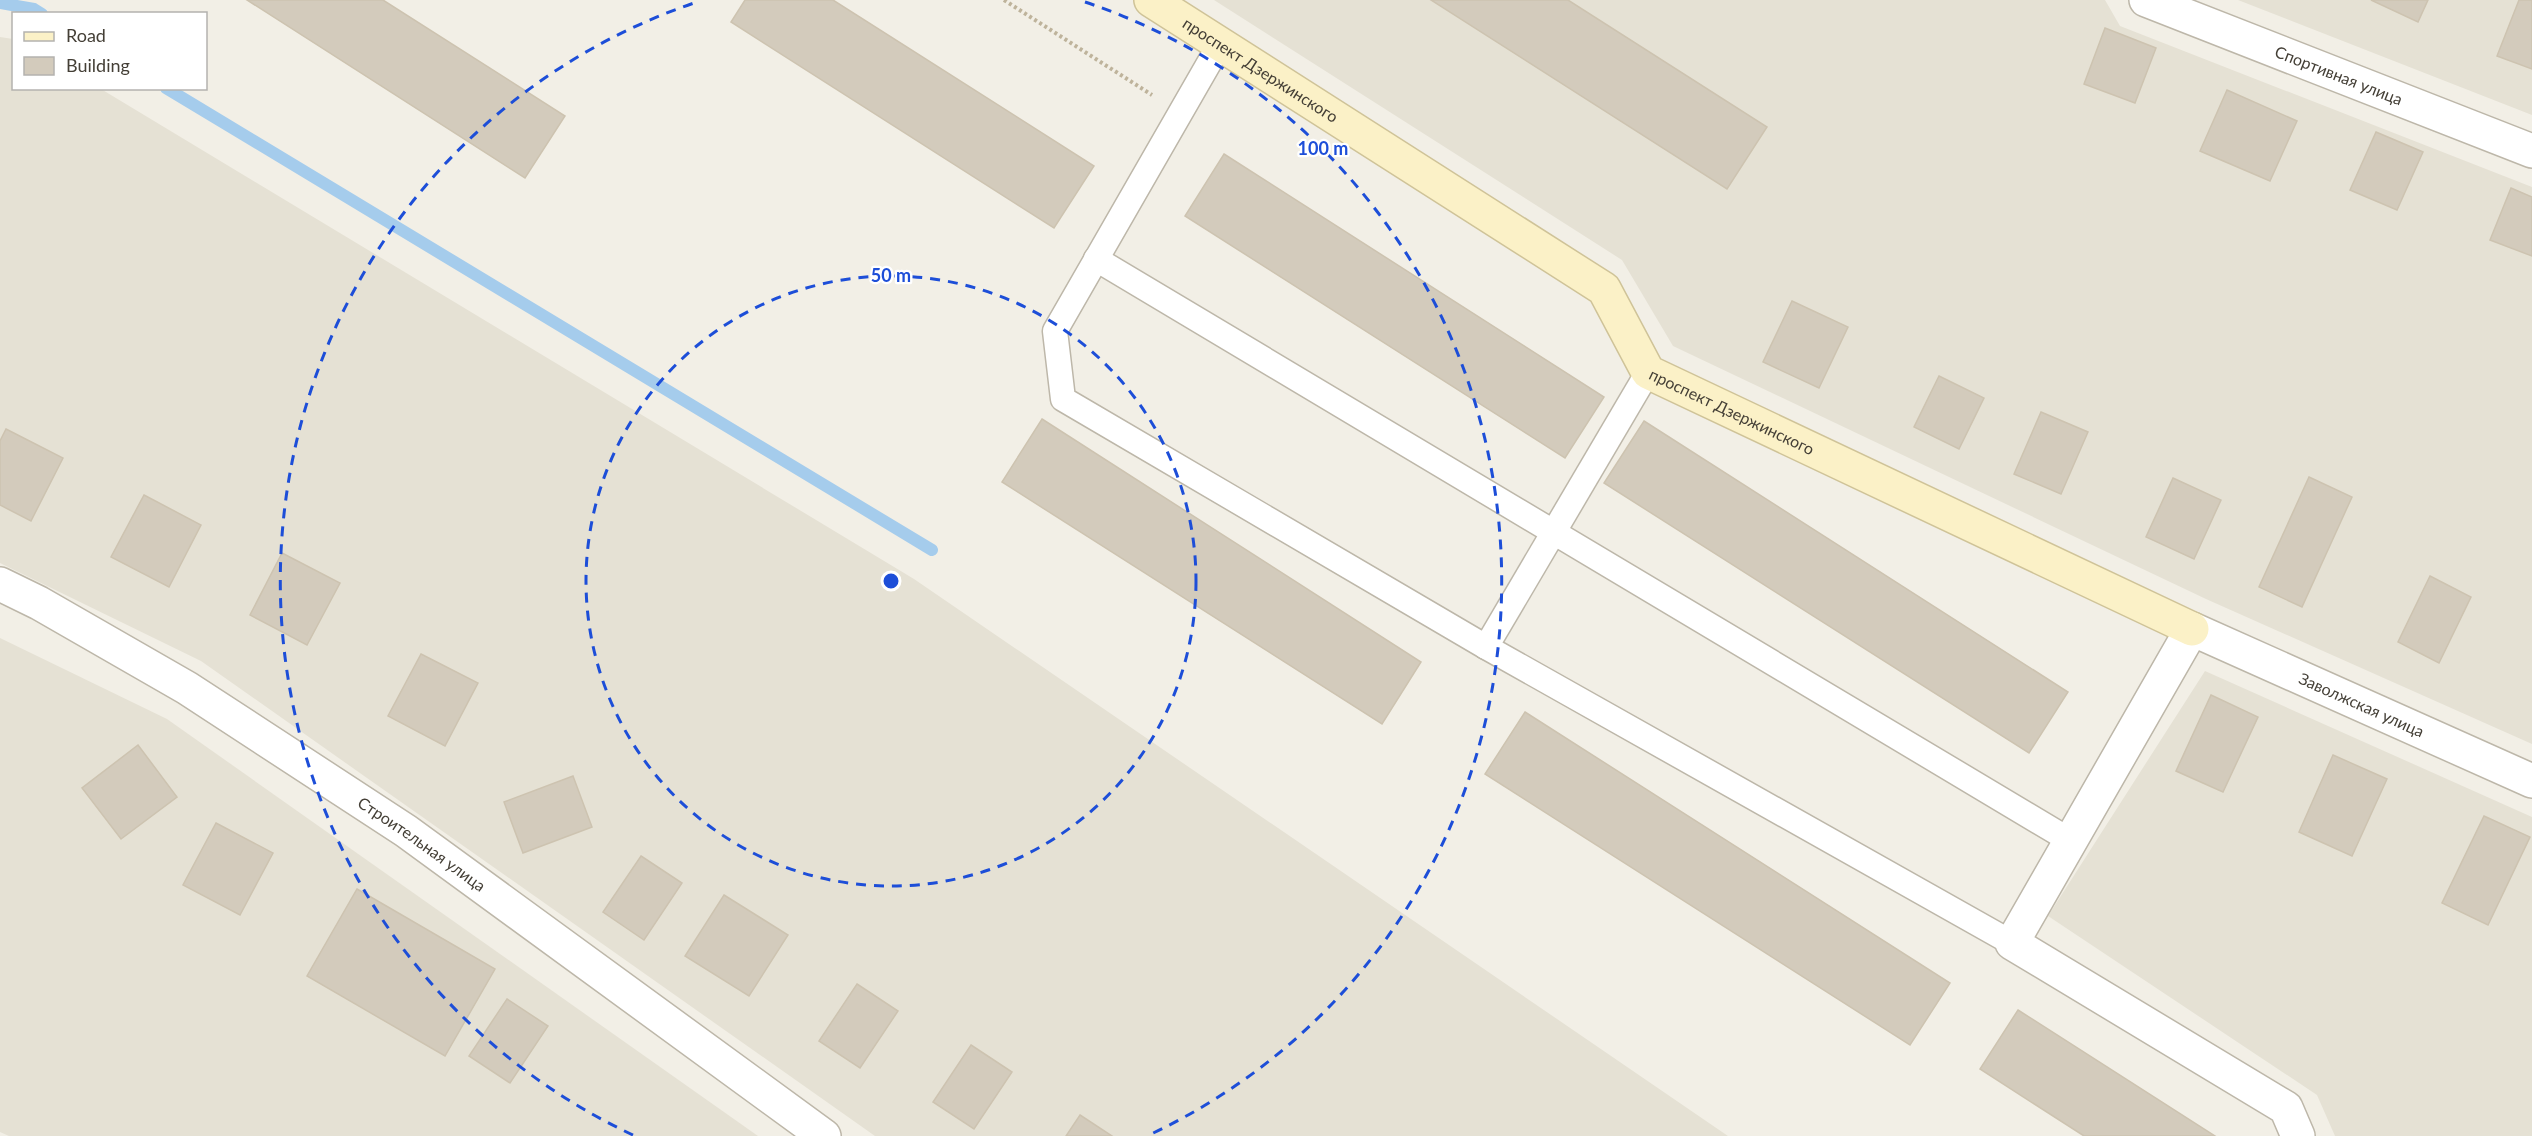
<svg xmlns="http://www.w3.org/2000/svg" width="2532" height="1136" font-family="Lato,sans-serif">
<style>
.residential{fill:#e5e1d4}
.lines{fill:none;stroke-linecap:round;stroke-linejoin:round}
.stream{stroke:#a5ccec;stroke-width:12}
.building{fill:#d3cbbc;stroke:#cdc3b0;stroke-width:1.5}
.lane-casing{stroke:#bdb7a9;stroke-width:27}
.street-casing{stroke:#bdb7a9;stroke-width:36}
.secondary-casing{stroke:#cfc398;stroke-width:36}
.path{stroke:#beb39b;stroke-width:4;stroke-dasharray:3 3;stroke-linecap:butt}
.lane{stroke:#fff;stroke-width:24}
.street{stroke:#fff;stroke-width:33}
.secondary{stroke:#fbf1c7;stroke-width:33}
.ring{fill:none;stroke:#1d4ed8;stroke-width:3;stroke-dasharray:10 8}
.labels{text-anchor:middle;stroke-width:4.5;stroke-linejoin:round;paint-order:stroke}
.street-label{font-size:16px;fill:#443f36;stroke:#fff}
.centre{fill:#1d4ed8;stroke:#fff;stroke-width:3}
.ring-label{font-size:18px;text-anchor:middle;font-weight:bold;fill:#1d4ed8;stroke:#fff;stroke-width:4.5;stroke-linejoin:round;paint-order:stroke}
</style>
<rect width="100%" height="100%" fill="#f2efe6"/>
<g class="residential">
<path d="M1214,0H2105L2120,26L2532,187V744L2206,599L1673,346L1622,260Z"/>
<path d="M2238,0H2532V115Z"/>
<path d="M0,37L13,39L14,88L101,89L914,579L1728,1136H875L201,661L0,563Z"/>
<path d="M0,638L167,719L758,1136H9L0,1132Z"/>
<path d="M2205,671L2532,817V1136H2335L2317,1095L2048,916Z"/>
</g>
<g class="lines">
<g class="stream">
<path d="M0,3L34,9L42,14"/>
<path d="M166,88L932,550"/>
</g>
</g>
<g class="building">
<path d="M247,0H383L565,116L525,178Z"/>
<path d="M745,0H833L1094,166L1054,228L731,22Z"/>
<path d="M1431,0H1568L1767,127L1727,189Z"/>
<path d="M2371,0H2428L2418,22Z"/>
<path d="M2519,0H2532V69L2497,56Z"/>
<path d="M2105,28L2156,48L2135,103L2084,84Z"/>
<path d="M2227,90L2297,121L2270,181L2200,151Z"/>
<path d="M2376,132L2423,152L2397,210L2350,190Z"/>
<path d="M1224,154L1604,397L1565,458L1185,216Z"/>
<path d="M2511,188L2532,197V256L2490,240Z"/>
<path d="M1792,301L1848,327L1819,388L1763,362Z"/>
<path d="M1939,376L1984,398L1959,449L1914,427Z"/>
<path d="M2041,412L2088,432L2061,494L2014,474Z"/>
<path d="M1042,419L1421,662L1382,724L1002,482Z"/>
<path d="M1644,421L2068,692L2029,753L1604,483Z"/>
<path d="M6,429L63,458L31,521L0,505V441Z"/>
<path d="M2309,477L2352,497L2302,607L2259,587Z"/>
<path d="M2173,478L2221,500L2194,559L2146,537Z"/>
<path d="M144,495L201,525L169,587L111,557Z"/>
<path d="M282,553L340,583L307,645L250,615Z"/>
<path d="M2430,576L2471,597L2439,663L2398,642Z"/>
<path d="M421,654L478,683L445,746L388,716Z"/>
<path d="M2211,695L2258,717L2223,792L2176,771Z"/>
<path d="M1525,712L1950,983L1910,1045L1485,774Z"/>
<path d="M138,745L177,797L121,839L82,788Z"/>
<path d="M2333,755L2387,779L2352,856L2299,832Z"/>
<path d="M573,776L592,827L523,853L504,802Z"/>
<path d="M2484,816L2530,837L2488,925L2442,903Z"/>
<path d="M216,823L273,853L240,915L183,885Z"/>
<path d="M641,856L682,883L644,940L603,912Z"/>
<path d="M357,889L495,969L445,1056L307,976Z"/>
<path d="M724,895L788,935L749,996L685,956Z"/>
<path d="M857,984L898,1011L860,1068L819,1041Z"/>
<path d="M507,999L548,1026L510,1083L469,1056Z"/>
<path d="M2018,1010L2215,1136H2084L1980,1069Z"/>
<path d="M971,1045L1012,1072L974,1129L933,1102Z"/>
<path d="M1080,1115L1112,1136H1066Z"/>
</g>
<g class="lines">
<defs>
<g id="lane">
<path d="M1220,44L1055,331L1063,399L1486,647L2012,943"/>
<path d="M1096,259L2071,841"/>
<path d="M1486,647L1648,372"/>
</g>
<g id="street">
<path id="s1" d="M2146,0L2532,151"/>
<path id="s2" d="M0,584L39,603L187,688L406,831L824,1136"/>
<path id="s3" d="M2298,1136L2286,1108L2012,943L2192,629L2532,781"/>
</g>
<g id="secondary">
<path id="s4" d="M1151,0L1604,289L1648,372L2192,629"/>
</g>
</defs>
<use href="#lane" class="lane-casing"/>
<use href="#street" class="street-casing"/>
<use href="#secondary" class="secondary-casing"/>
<path class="path" d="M1004,0L1152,95"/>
<use href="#lane" class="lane"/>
<use href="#street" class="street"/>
<use href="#secondary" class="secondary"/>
</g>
<g class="ring">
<circle cx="891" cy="581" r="305"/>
<path d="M633 1135A611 611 0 0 1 697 2M1085 2A611 611 0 0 1 1149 1135"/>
</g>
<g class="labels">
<g class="street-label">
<text dy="6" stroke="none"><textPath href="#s4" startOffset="130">проспект Дзержинского</textPath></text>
<text dy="6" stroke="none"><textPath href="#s1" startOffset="207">Спортивная улица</textPath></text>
<text dy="6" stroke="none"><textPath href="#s4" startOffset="724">проспект Дзержинского</textPath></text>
<text dy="6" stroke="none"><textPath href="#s3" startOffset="898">Заволжская улица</textPath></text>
<text dy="6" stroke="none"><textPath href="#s2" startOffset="496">Строительная улица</textPath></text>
</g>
</g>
<circle cx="891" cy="581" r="9" class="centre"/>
<g class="ring-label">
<text x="1323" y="155">100 m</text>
<text x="891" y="282">50 m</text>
</g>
<rect x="12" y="12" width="195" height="78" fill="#ffffff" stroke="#b4b2af" stroke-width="1.5"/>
<rect x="24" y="32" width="30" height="9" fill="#fbf1c7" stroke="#b4b2af" stroke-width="1.5"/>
<text x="66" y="42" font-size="18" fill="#443f36">Road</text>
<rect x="24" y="57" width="30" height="18" fill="#d3cbbc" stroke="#b4b2af" stroke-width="1.5"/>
<text x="66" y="72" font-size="18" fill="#443f36">Building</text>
</svg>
